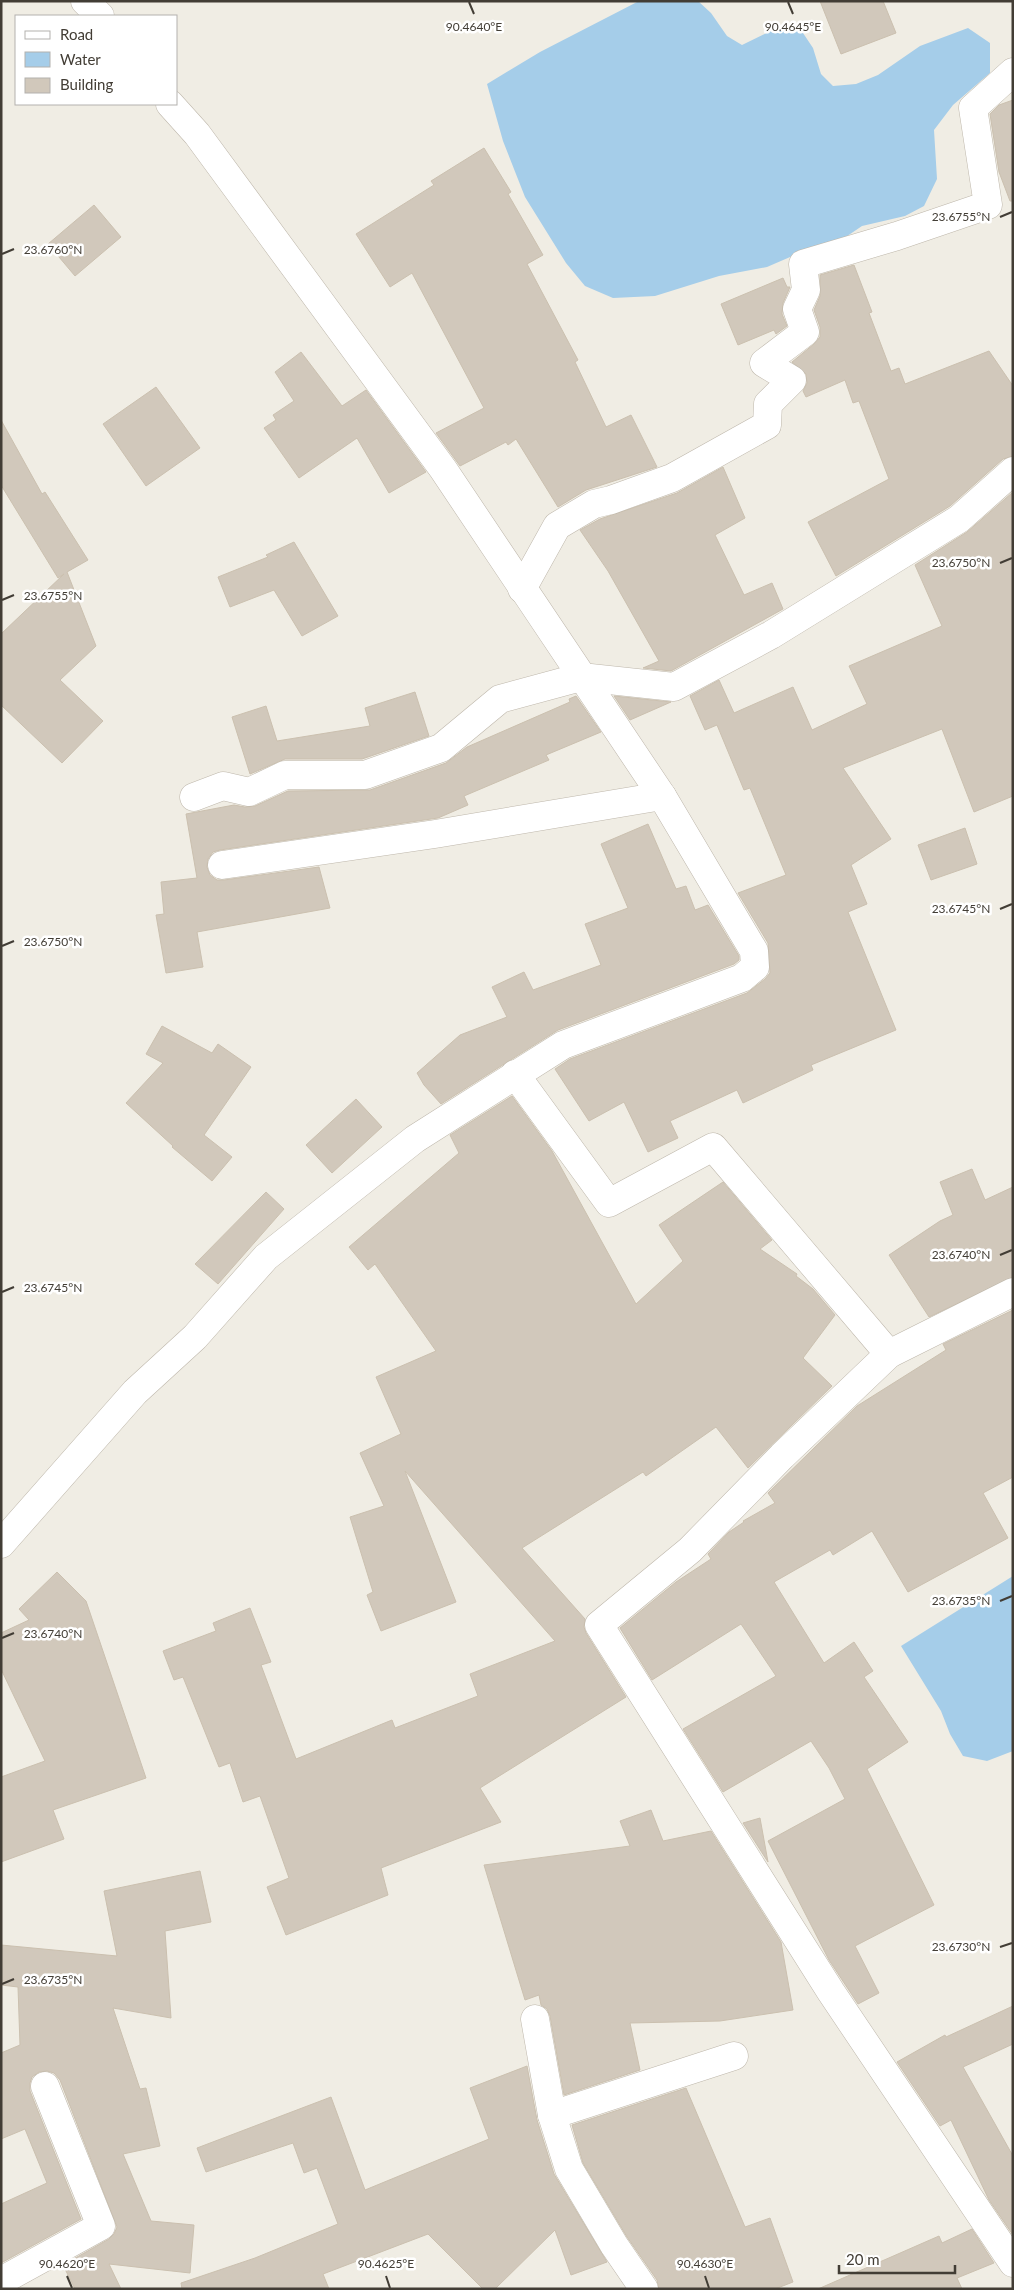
<svg xmlns="http://www.w3.org/2000/svg" width="1014" height="2290" font-family="Lato,sans-serif">
<style>
.water{fill:#a5cde9}
.building{fill:#d1c8bb;stroke:#cbc0af}
.lines{fill:none;stroke-linecap:round;stroke-linejoin:round}
.minor-casing{stroke:#beb7ab;stroke-width:29}
.minor{stroke:#fff;stroke-width:28}
.ticks{fill:none;stroke:#423d35;stroke-width:2}
.ticks-label{font-size:12px;text-anchor:middle;fill:#423d35;stroke:#fff;stroke-width:5;stroke-linejoin:round;paint-order:stroke}
</style>
<rect width="100%" height="100%" fill="#f0ede4"/>
<g class="water">
<path d="M639,1H698L711,13L727,36L742,45L783,25L801,30L813,48L821,74L833,86L856,84L878,75L920,46L968,28L990,43V73L953,105L934,130L937,179L924,206L905,216L862,226L831,247L804,251L767,267L719,276L655,296L613,298L585,286L566,263L525,197L503,141L487,84L540,52Z"/>
<path d="M1013,1576V1751L987,1761L963,1756L950,1734L941,1711L901,1646Z"/>
</g>
<g class="building">
<path d="M820,1H883L896,33L841,54Z"/>
<path d="M1013,100V201H1010L999,172L990,114L999,105Z"/>
<path d="M484,148L511,192L508,194L543,255L527,264L578,360L575,362L606,427L631,415L657,467L586,490L558,507L516,439L508,445L506,442L460,466L436,433L484,408L412,273L390,287L356,234L434,185L431,181Z"/>
<path d="M94,205L121,237L75,276L48,244Z"/>
<path d="M854,265L872,312L869,313L891,371L899,368L905,384L989,351L1013,386V456L1003,459L950,506L836,576L808,522L889,479L859,401L853,403L845,380L806,397L803,391L807,383L806,374L792,362L814,344L820,337V327L814,310L820,296V275Z"/>
<path d="M783,278L787,287H790L783,303L782,314L787,326L776,334L774,330L738,345L721,304Z"/>
<path d="M301,352L342,406L366,390L426,472L389,493L357,438L299,478L264,428L276,420L273,415L294,401L275,372Z"/>
<path d="M156,387L200,448L146,486L103,424Z"/>
<path d="M1,420L42,494L45,492L88,560L67,572L96,646L60,680L103,721L62,763L1,705V634L64,574L58,578L1,485Z"/>
<path d="M723,467L745,518L715,535L744,595L772,583L783,609L671,671L643,668L659,661L608,571L580,530L600,519L677,493Z"/>
<path d="M1013,492V796L974,812L942,729L843,768L891,839L851,865L867,904L848,912L896,1030L811,1065L813,1070L743,1103L737,1090L670,1121L678,1138L648,1152L624,1102L589,1121L555,1069L570,1059L747,993L765,979L770,973L768,943L738,893L786,875L750,788L744,790L717,725L705,730L690,696L719,680L734,713L793,687L812,730L867,704L849,666L942,626L915,565L967,532Z"/>
<path d="M294,542L338,616L302,636L274,590L230,607L218,577L268,557L266,555Z"/>
<path d="M415,692L429,736L362,759H285L250,774L232,717L266,706L277,741L370,726L365,708Z"/>
<path d="M576,696L601,732L546,755L549,760L464,796L468,805L438,818L220,850L213,852L208,859L207,867L210,875L217,880H224L319,867L330,908L197,932L203,967L166,973L156,915L164,914L161,882L197,878L186,814L234,805L245,807L255,806L288,791L370,790L446,763L467,747L570,702L569,699Z"/>
<path d="M614,696L671,702L630,720Z"/>
<path d="M648,824L676,889L686,886L695,910L708,905L739,956V960L734,964L558,1030L441,1104L424,1085L417,1073L460,1035L507,1017L492,987L524,972L533,990L601,965L585,924L628,908L601,844Z"/>
<path d="M965,828L977,864L931,880L918,845Z"/>
<path d="M162,1026L212,1053L218,1044L251,1067L204,1135L232,1157L212,1181L172,1147L173,1146L126,1103L163,1063L146,1054Z"/>
<path d="M512,1096L552,1151L636,1304L683,1261L659,1225L723,1182L772,1240L760,1249L797,1274L796,1276L813,1289L835,1315L803,1358L832,1386L748,1468L716,1427L646,1476L643,1472L522,1548L585,1619L584,1627L586,1633L626,1697L480,1788L501,1822L381,1868L388,1895L286,1935L267,1887L289,1878L260,1796L243,1802L230,1763L219,1767L183,1677L174,1680L163,1651L216,1631L213,1623L250,1608L271,1662L261,1665L296,1759L392,1720L395,1728L478,1696L470,1674L555,1641L405,1471L456,1602L381,1631L367,1595L373,1592L350,1517L384,1506L360,1453L401,1434L376,1377L436,1351L375,1264L368,1270L349,1247L459,1153L450,1135Z"/>
<path d="M356,1099L382,1127L332,1173L306,1145Z"/>
<path d="M972,1169L985,1200L1013,1187V1277L929,1317L889,1255L940,1221L953,1215L940,1182Z"/>
<path d="M266,1192L284,1209L218,1284L195,1264Z"/>
<path d="M1013,1310V1477L983,1493L1008,1538L908,1592L872,1531L833,1555L830,1550L774,1582L824,1663L854,1642L873,1671L864,1677L908,1742L867,1769L934,1905L855,1946L879,1993L858,2004L829,1960L768,1841L845,1799L829,1768L811,1741L723,1792L683,1729L776,1676L741,1624L652,1680L620,1628L676,1582L711,1559L708,1554L729,1532L744,1522L743,1521L775,1503L768,1493L857,1406L946,1350L943,1344Z"/>
<path d="M57,1572L86,1601L146,1778L53,1810L64,1839L1,1862V1777L45,1761L1,1669V1633L29,1620L19,1609Z"/>
<path d="M651,1810L663,1841L711,1831L781,1942L793,2010L720,2021L630,2023L640,2070L564,2095L550,2016L547,2009L541,2005L539,1995L525,2000L484,1865L630,1846L620,1821Z"/>
<path d="M760,1818L768,1862L743,1823Z"/>
<path d="M200,1871L211,1922L165,1931L171,2018L113,2008L140,2089L146,2088L160,2146L123,2154L151,2221L194,2225L190,2273L109,2264L121,2289H75L63,2265L109,2239L114,2234L117,2227L60,2080L54,2073L47,2071L39,2072L32,2077L30,2083V2091L81,2219L1,2263V2204L47,2183L25,2129L1,2139V2053L20,2045L18,1987L1,1985V1945L117,1956L104,1891Z"/>
<path d="M1013,2006V2044L963,2067L1013,2156V2235L989,2200L951,2120L940,2126L897,2062L945,2035L946,2037Z"/>
<path d="M527,2066L537,2120L554,2174L607,2262L571,2275L555,2230L495,2289H483L428,2234L323,2274L329,2289H182L181,2283L255,2258L338,2224L317,2168L304,2173L293,2143L206,2172L197,2148L331,2097L365,2190L489,2139L470,2088Z"/>
<path d="M686,2088L745,2227L770,2218L793,2282L775,2289H659L657,2280L627,2237L583,2163L572,2125Z"/>
<path d="M972,2229L994,2263L957,2278L962,2289H818L939,2236L942,2243Z"/>
</g>
<g class="lines">
<defs>
<g id="minor">
<path d="M85,1L100,16"/>
<path d="M522,589L557,526L594,504L611,500L672,478L767,425L768,404L792,380L764,363L805,332L797,309L806,290L803,264L897,236L988,205L973,108L1013,72"/>
<path d="M194,797L223,786L249,792L285,775H365L441,748L500,699L581,677L674,687L771,635L959,519L1013,471"/>
<path d="M222,865L435,834L662,796"/>
<path d="M515,1074L609,1203L713,1147L889,1354L1013,1292"/>
<path d="M889,1354L782,1456L690,1550L599,1625L831,1992L1013,2263"/>
<path d="M1,1544L135,1392L195,1337L266,1257L415,1139L563,1045L742,978L755,967L754,951L662,796L443,469L197,134L170,104"/>
<path d="M535,2019L552,2115L569,2169L614,2245L644,2289"/>
<path d="M552,2115L734,2056"/>
<path d="M1,2281L101,2226L45,2086"/>
</g>
</defs>
<use href="#minor" class="minor-casing"/>
<use href="#minor" class="minor"/>
</g>
<path class="ticks" d="M469,2L474,14M788,2L793,14M1000,217L1012,212M2,254L14,249M1000,563L1012,558M2,600L14,595M1000,909L1012,904M2,946L14,941M1000,1255L1012,1250M2,1292L14,1287M1000,1601L1012,1596M2,1638L14,1633M1000,1947L1012,1943M2,1984L14,1979M67,2276L72,2288M386,2276L390,2288M705,2276L709,2288"/>
<g class="ticks-label">
<text x="474" y="31">90.4640°E</text>
<text x="793" y="31">90.4645°E</text>
<text x="961" y="221">23.6755°N</text>
<text x="53" y="254">23.6760°N</text>
<text x="961" y="567">23.6750°N</text>
<text x="53" y="600">23.6755°N</text>
<text x="961" y="913">23.6745°N</text>
<text x="53" y="946">23.6750°N</text>
<text x="961" y="1259">23.6740°N</text>
<text x="53" y="1292">23.6745°N</text>
<text x="961" y="1605">23.6735°N</text>
<text x="53" y="1638">23.6740°N</text>
<text x="961" y="1951">23.6730°N</text>
<text x="53" y="1984">23.6735°N</text>
<text x="67" y="2268">90.4620°E</text>
<text x="386" y="2268">90.4625°E</text>
<text x="705" y="2268">90.4630°E</text>
</g>
<rect width="1014" height="2290" fill="none" stroke="#423d35" stroke-width="5"/>
<rect x="15" y="15" width="162" height="90" fill="#ffffff" stroke="#b3b1ae"/>
<rect x="25" y="31" width="25" height="8" fill="#ffffff" stroke="#b3b1ae"/>
<text x="60" y="40" font-size="15" fill="#423d35">Road</text>
<rect x="25" y="52" width="25" height="15" fill="#a5cde9" stroke="#b3b1ae"/>
<text x="60" y="65" font-size="15" fill="#423d35">Water</text>
<rect x="25" y="78" width="25" height="15" fill="#d1c8bb" stroke="#b3b1ae"/>
<text x="60" y="90" font-size="15" fill="#423d35">Building</text>
<path d="M839 2265v8h116v-8" fill="none" stroke="#423d35" stroke-width="2.5"/>
<text x="846" y="2265" font-size="15" fill="#423d35" stroke="#ffffff" stroke-width="4" paint-order="stroke">20 m</text>
</svg>
